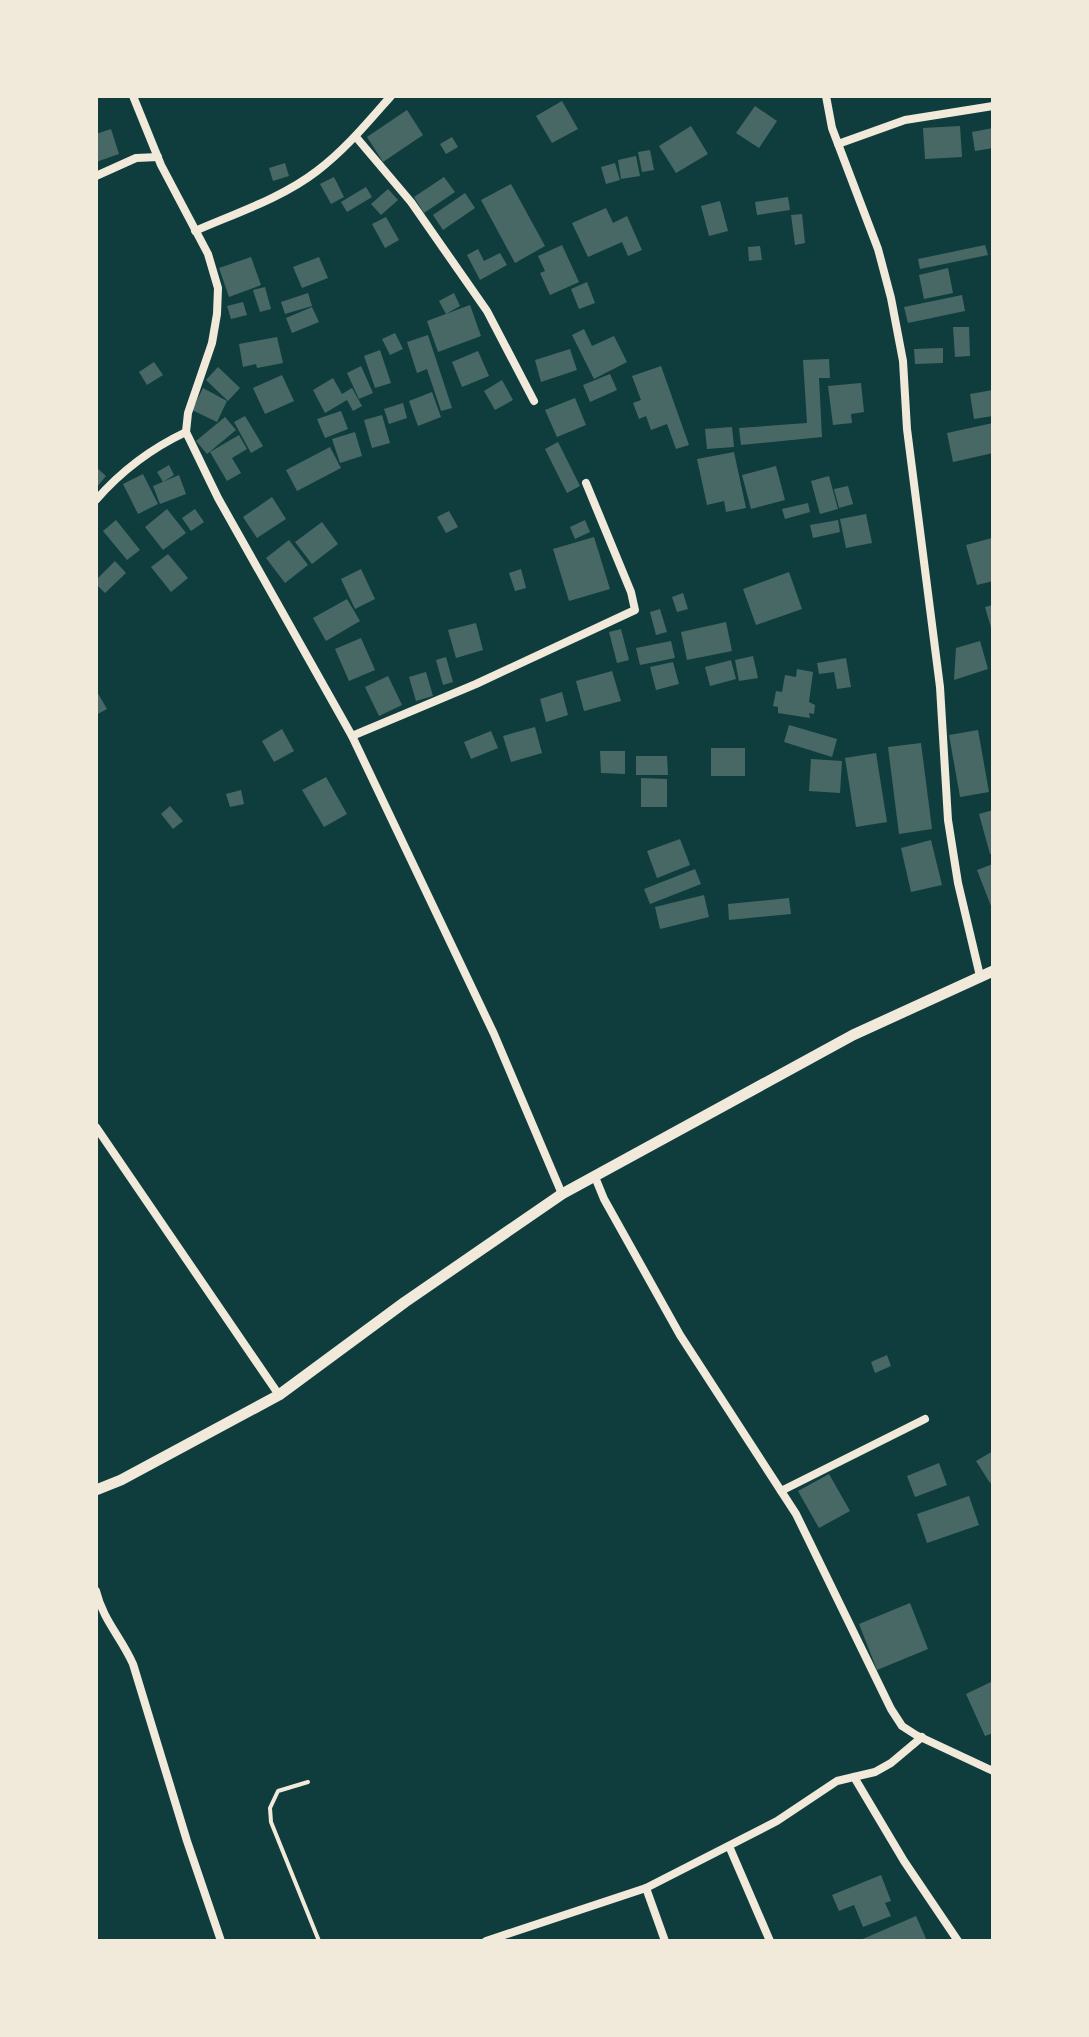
<svg xmlns="http://www.w3.org/2000/svg" width="1089" height="2037" font-family="'Titillium Web',sans-serif">
<style>
.building{fill:#486865}
.lines{fill:none;stroke-linecap:round;stroke-linejoin:round}
.service{stroke:#f1e9da;stroke-width:4}
.minor{stroke:#f1e9da;stroke-width:8}
.tertiary{stroke:#f1e9da;stroke-width:11}
</style>
<rect width="100%" height="100%" fill="#0f3d3e"/>
<g class="building">
<path d="M562,101L578,129L552,143L536,116Z"/>
<path d="M755,106L777,121L759,148L736,133Z"/>
<path d="M407,110L423,135L383,162L367,137Z"/>
<path d="M691,126L708,154L676,173L659,146Z"/>
<path d="M960,126L962,157L925,159L923,128Z"/>
<path d="M993,128V148L975,151L972,132Z"/>
<path d="M111,129L119,154L96,162V134Z"/>
<path d="M452,137L458,147L446,154L440,144Z"/>
<path d="M650,150L654,170L642,172L638,152Z"/>
<path d="M636,156L640,176L621,179L618,160Z"/>
<path d="M285,163L289,176L273,181L269,168Z"/>
<path d="M615,163L620,180L606,184L601,167Z"/>
<path d="M334,177L344,197L331,204L320,184Z"/>
<path d="M444,177L455,192L424,213L414,197Z"/>
<path d="M511,184L545,246L515,263L481,200Z"/>
<path d="M366,187L372,197L347,212L341,202Z"/>
<path d="M388,189L398,200L381,215L371,204Z"/>
<path d="M465,193L475,208L443,230L433,215Z"/>
<path d="M788,197L790,210L757,215L755,202Z"/>
<path d="M720,201L728,231L709,236L701,206Z"/>
<path d="M606,208L613,223L627,216L642,250L628,256L622,242L588,257L572,223Z"/>
<path d="M802,214L805,243L795,245L791,215Z"/>
<path d="M386,217L399,240L385,248L372,224Z"/>
<path d="M562,245L579,282L550,295L540,273L545,271L538,256Z"/>
<path d="M985,245L988,255L920,269L918,259Z"/>
<path d="M760,246L762,260L749,261L748,247Z"/>
<path d="M478,249L484,261L500,253L507,265L480,280L467,255Z"/>
<path d="M251,257L261,285L229,297L219,268Z"/>
<path d="M319,257L328,278L302,288L293,267Z"/>
<path d="M948,268L953,293L924,299L919,275Z"/>
<path d="M587,282L595,303L579,309L571,289Z"/>
<path d="M265,287L271,309L260,312L253,290Z"/>
<path d="M308,293L312,306L285,314L281,302Z"/>
<path d="M454,293L460,306L446,314L439,301Z"/>
<path d="M962,295L965,311L908,323L904,307Z"/>
<path d="M243,302L247,315L231,319L227,306Z"/>
<path d="M470,305L481,336L438,352L427,321Z"/>
<path d="M312,307L319,322L292,333L286,318Z"/>
<path d="M953,327H969L970,356L955,357Z"/>
<path d="M584,329L592,346L614,336L627,362L594,379L572,335Z"/>
<path d="M395,333L403,349L390,355L382,339Z"/>
<path d="M428,335L452,408L441,411L427,369L417,373L407,342Z"/>
<path d="M277,337L283,363L257,368L256,364L243,367L239,344Z"/>
<path d="M943,348V363L915,364L914,349Z"/>
<path d="M570,349L577,370L541,382L535,360Z"/>
<path d="M380,350L391,383L375,388L364,356Z"/>
<path d="M478,351L489,376L462,387L452,362Z"/>
<path d="M829,359L830,378H819L822,437L741,445L739,428L807,423L803,360Z"/>
<path d="M154,362L163,375L147,385L139,372Z"/>
<path d="M361,366L373,393L359,399L347,373Z"/>
<path d="M661,366L689,445L676,449L667,424L651,430L646,416L639,419L633,403L641,400L632,376Z"/>
<path d="M218,367L240,388L228,401L206,380Z"/>
<path d="M610,374L617,390L590,402L583,385Z"/>
<path d="M282,375L294,401L265,414L253,388Z"/>
<path d="M333,378L342,394L352,388L362,406L353,411L347,400L325,413L313,390Z"/>
<path d="M502,380L513,400L495,410L484,391Z"/>
<path d="M861,383L864,412L851,414L852,423L833,425L828,386Z"/>
<path d="M203,388L227,401L217,422L192,410Z"/>
<path d="M993,390V416L974,419L970,394Z"/>
<path d="M432,392L441,417L418,426L409,401Z"/>
<path d="M575,398L586,425L557,437L545,410Z"/>
<path d="M403,403L407,418L389,424L384,409Z"/>
<path d="M341,411L348,429L325,438L317,419Z"/>
<path d="M382,415L390,443L372,448L364,420Z"/>
<path d="M245,416L263,446L251,453L234,422Z"/>
<path d="M225,417L236,430L207,454L196,441Z"/>
<path d="M993,423V453L953,462L947,433Z"/>
<path d="M732,427L734,447L707,449L705,429Z"/>
<path d="M355,432L362,456L340,463L332,439Z"/>
<path d="M239,435L247,449L232,458L241,473L227,481L210,452Z"/>
<path d="M558,442L580,486L567,493L545,449Z"/>
<path d="M330,447L341,468L297,491L286,470Z"/>
<path d="M734,452L746,508L726,512L724,501L707,505L697,459Z"/>
<path d="M169,465L174,475L163,482L157,472Z"/>
<path d="M776,466L785,500L751,509L742,475Z"/>
<path d="M96,467L106,476L96,488Z"/>
<path d="M143,474L158,504L138,514L123,484Z"/>
<path d="M179,475L186,494L160,504L153,486Z"/>
<path d="M829,476L838,509L820,514L811,481Z"/>
<path d="M848,486L853,504L839,508L834,489Z"/>
<path d="M272,497L286,519L257,538L243,517Z"/>
<path d="M808,503L810,512L785,519L782,509Z"/>
<path d="M167,509L186,533L163,550L145,527Z"/>
<path d="M195,509L204,522L191,531L182,518Z"/>
<path d="M449,511L458,527L446,533L437,517Z"/>
<path d="M866,514L872,543L846,548L840,519Z"/>
<path d="M116,520L140,550L127,560L103,531Z"/>
<path d="M585,520L590,532L575,539L570,527Z"/>
<path d="M838,520L840,532L813,538L810,525Z"/>
<path d="M322,522L338,544L312,564L295,542Z"/>
<path d="M594,537L610,589L569,601L553,549Z"/>
<path d="M992,538L993,581L977,585L966,545Z"/>
<path d="M289,540L308,565L285,583L266,558Z"/>
<path d="M168,554L188,578L171,592L151,567Z"/>
<path d="M115,561L126,573L105,593L96,584V580Z"/>
<path d="M361,569L375,599L355,609L341,579Z"/>
<path d="M521,569L526,588L515,591L509,573Z"/>
<path d="M789,572L802,609L756,625L743,589Z"/>
<path d="M683,593L688,609L677,612L672,597Z"/>
<path d="M347,599L360,621L326,641L313,618Z"/>
<path d="M993,605V631H992L985,607Z"/>
<path d="M660,609L667,632L656,635L650,612Z"/>
<path d="M726,622L732,651L687,660L681,632Z"/>
<path d="M476,623L483,650L456,658L448,630Z"/>
<path d="M621,629L629,660L617,663L609,632Z"/>
<path d="M361,638L375,670L349,681L335,649Z"/>
<path d="M671,641L675,658L640,665L636,648Z"/>
<path d="M980,641L988,669L954,680L956,648Z"/>
<path d="M753,656L758,678L739,681L735,660Z"/>
<path d="M446,657L453,682L443,685L436,660Z"/>
<path d="M846,658L851,687L837,689L834,672L819,674L817,663Z"/>
<path d="M731,660L736,679L710,686L705,667Z"/>
<path d="M673,662L679,684L656,690L650,667Z"/>
<path d="M797,669L813,672L809,702L815,705L814,714L809,713L810,718L778,713V707L773,706L776,691L782,692L785,675L796,677Z"/>
<path d="M612,671L621,701L584,711L576,681Z"/>
<path d="M426,672L433,696L416,701L409,677Z"/>
<path d="M388,676L402,705L379,716L365,687Z"/>
<path d="M96,690L107,709L96,715Z"/>
<path d="M562,692L568,715L546,722L540,699Z"/>
<path d="M789,725L837,739L832,757L784,742Z"/>
<path d="M535,727L542,753L511,762L503,736Z"/>
<path d="M282,729L294,751L274,762L262,741Z"/>
<path d="M978,730L989,792L960,797L949,735Z"/>
<path d="M491,731L498,748L471,759L464,742Z"/>
<path d="M921,743L932,829L899,834L888,747Z"/>
<rect x="711" y="748" width="34" height="28"/>
<path d="M600,751H625V774L601,773Z"/>
<path d="M876,753L887,822L856,827L845,758Z"/>
<path d="M636,756H667L668,775H636Z"/>
<path d="M811,759L842,761L840,793L809,791Z"/>
<path d="M326,777L347,814L324,827L302,790Z"/>
<path d="M641,778L667,779V807H641Z"/>
<path d="M241,790L244,804L230,807L226,794Z"/>
<path d="M170,806L183,821L173,829L161,814Z"/>
<path d="M993,810V854H990L979,814Z"/>
<path d="M680,839L690,865L657,878L647,851Z"/>
<path d="M931,840L942,885L911,892L901,848Z"/>
<path d="M993,864V905L991,906L977,870Z"/>
<path d="M695,869L701,884L650,904L644,889Z"/>
<path d="M704,895L709,917L660,929L655,907Z"/>
<path d="M789,898L791,914L729,920L728,904Z"/>
<path d="M887,1355L891,1366L875,1373L871,1362Z"/>
<path d="M993,1451V1481L990,1483L976,1461Z"/>
<path d="M939,1463L947,1485L915,1497L907,1476Z"/>
<path d="M829,1474L850,1511L819,1528L798,1491Z"/>
<path d="M969,1496L979,1525L927,1543L917,1514Z"/>
<path d="M910,1603L928,1649L877,1670L859,1624Z"/>
<path d="M993,1681V1733L985,1736L966,1694Z"/>
<path d="M881,1875L891,1901L885,1903L891,1916L863,1927L854,1905L839,1911L832,1895Z"/>
<path d="M916,1916L927,1941H858Z"/>
</g>
<g class="lines">
<path class="service" d="M308,1782L278,1791L270,1808L271,1822L319,1941"/>
<g class="minor">
<path d="M133,96L161,165L208,254L218,288L217,314L212,343L188,413L186,432L218,498L352,736L494,1034L562,1194"/>
<path d="M826,96L832,128L878,249L891,298L903,361L907,429L940,687L948,820L958,883L980,976"/>
<path d="M356,137L411,202L487,311L534,401"/>
<path d="M838,144L905,120L993,106"/>
<path d="M96,176L136,158L158,157"/>
<path d="M195,231C236,213 282,198 317,171C345,150 368,122 391,96"/>
<path d="M96,500C122,470 150,449 186,432"/>
<path d="M352,736L476,684L635,610L631,592L586,483"/>
<path d="M96,1127L279,1395"/>
<path d="M595,1177L604,1199L680,1335L796,1514L891,1709L902,1726L916,1735L993,1771"/>
<path d="M781,1491L925,1419"/>
<path d="M96,1591C103,1620 121,1637 133,1664L187,1841L221,1941"/>
<path d="M854,1777L904,1861L958,1941"/>
<path d="M729,1846L770,1941"/>
<path d="M646,1888L665,1941"/>
<path d="M486,1941L646,1888L777,1821L837,1781L875,1772L891,1763L922,1737"/>
</g>
<path class="tertiary" d="M96,1490L121,1480L279,1395L405,1302L562,1194L853,1035L993,971"/>
</g>
<rect width="1089" height="2037" fill="none" stroke="#f1e9da" stroke-width="196"/>
</svg>
